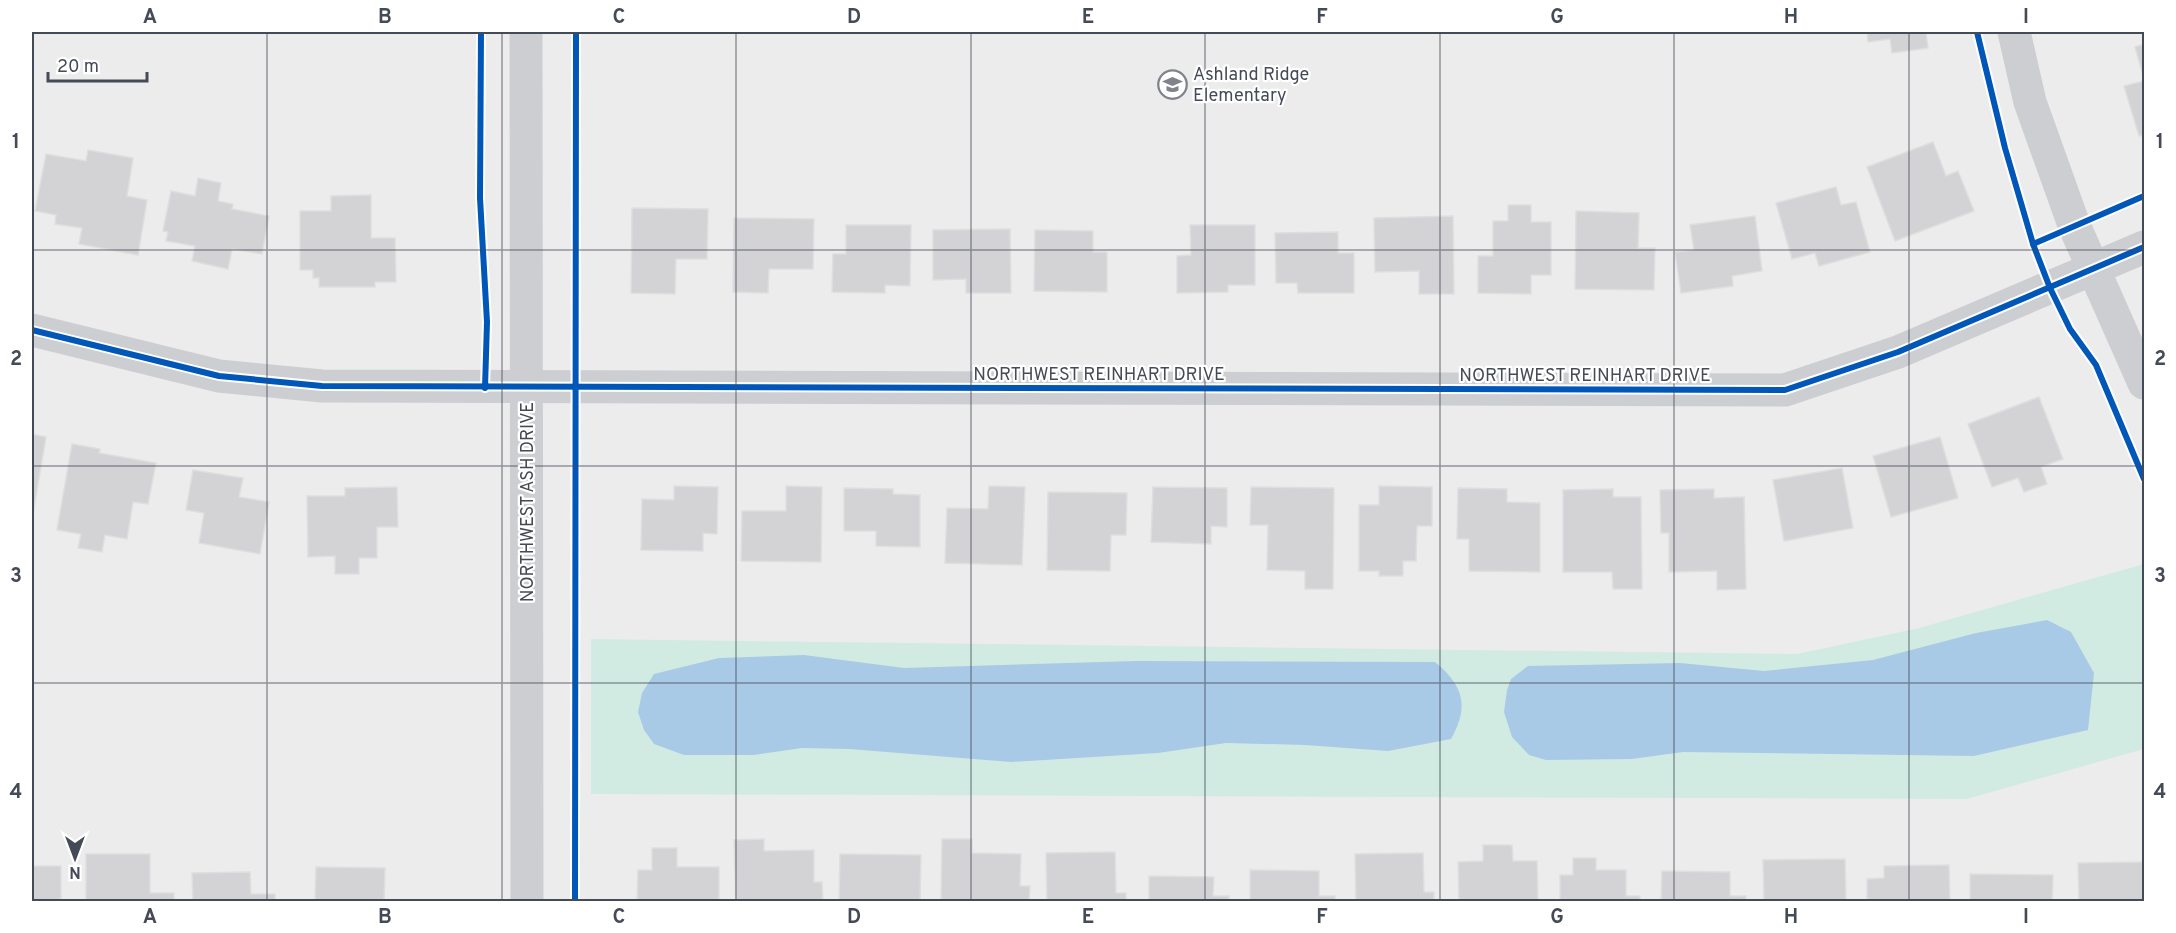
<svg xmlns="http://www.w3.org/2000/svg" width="2176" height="933" font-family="Overpass,sans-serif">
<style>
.green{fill:#d2ebe2}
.water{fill:#a8cae7}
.building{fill:#d3d3d5;stroke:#dededf;stroke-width:1.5}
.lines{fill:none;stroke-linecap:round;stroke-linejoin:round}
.street{stroke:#cdced2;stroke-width:33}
.secondary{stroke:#cdced2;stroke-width:33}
.cycleway-casing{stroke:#fff;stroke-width:10}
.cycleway{stroke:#0057b8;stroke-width:6}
.grid{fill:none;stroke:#454a57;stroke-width:1.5;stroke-opacity:0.55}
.labels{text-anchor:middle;stroke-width:4.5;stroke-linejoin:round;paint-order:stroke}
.poi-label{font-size:18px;fill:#454a57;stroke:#fff;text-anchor:start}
.street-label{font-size:18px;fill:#454a57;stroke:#fff}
.neatline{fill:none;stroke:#454a57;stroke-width:2}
.grid-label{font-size:20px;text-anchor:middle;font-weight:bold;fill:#454a57}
</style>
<rect width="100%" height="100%" fill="#edecec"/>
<path class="green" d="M2144,564V749L1967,799L591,794V639L1797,654L1919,628Z"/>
<g class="water">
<path d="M2047,620L2071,632L2094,673L2088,730L1974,756L1683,752L1632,759L1546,760L1529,755L1512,737L1504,712L1507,690L1511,679L1528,666L1680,663L1764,671L1873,660L1976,633Z"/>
<path d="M804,655L904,668L1136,661L1435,662C1463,685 1470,706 1451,739L1388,751L1305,745L1226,743L1158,753L1011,762L849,749L802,748L754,755H684L654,744L644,730L638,712L642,693L654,674L719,658Z"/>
</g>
<g class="building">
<path d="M1867,32H1926L1928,48L1892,53L1890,39L1868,42Z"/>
<path d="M2144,44V79L2135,47Z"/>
<path d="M2144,81V134L2139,136L2124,86Z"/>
<path d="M1933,142L1946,176L1958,171L1974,211L1895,241L1867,167Z"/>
<path d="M88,150L133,158L127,196L147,200L138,255L79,244L82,228L55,224L56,215L35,211L46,154L86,161Z"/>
<path d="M198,178L221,183L218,201L233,204L232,209L269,216L262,254L232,249L228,269L192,261L195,246L166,241L168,232L163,231L171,191L195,196Z"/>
<path d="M1836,187L1841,205L1856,202L1870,252L1819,266L1815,253L1792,259L1776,203Z"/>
<path d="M371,195V238H395L396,282H375V287H319V278H313V270H300V211H331V196Z"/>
<path d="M1508,205H1531V222H1551V275H1531V294L1478,293V256H1493V221H1508Z"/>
<path d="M632,208L708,209L707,259H676L675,294L631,293Z"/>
<path d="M1576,211L1639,213L1638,248H1655L1654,290L1575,289Z"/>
<path d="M1453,216L1454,294H1419V271L1375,272L1374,218Z"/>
<path d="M1755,216L1762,271L1732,276L1733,286L1681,293L1675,252L1694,250L1690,225Z"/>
<path d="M734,218L814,219L813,269H769L768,293L733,292Z"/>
<path d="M846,225H911L910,286L885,285V293L832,292L833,254H846Z"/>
<path d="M1190,225H1255V285H1228V292L1177,293V256L1191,255Z"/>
<path d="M1010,229L1011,293H966V279L933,280V230Z"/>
<path d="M1035,230L1093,231V252H1107V292L1034,291Z"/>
<path d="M1338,232V253H1354V293H1298L1297,283H1276L1275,233Z"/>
<path d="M2039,397L2063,459L2041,467L2047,484L2024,492L2018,478L1992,487L1968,424Z"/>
<path d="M32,434L46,437L32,520Z"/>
<path d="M1940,437L1958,498L1891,517L1873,456Z"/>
<path d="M72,444L100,449L99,453L156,463L148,504L133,502L127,539L105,535L102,552L78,548L81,534L57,530Z"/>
<path d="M1842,468L1853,528L1784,541L1773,480Z"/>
<path d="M193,470L243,478L239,497L269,502L260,554L199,543L204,513L186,510Z"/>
<path d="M674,486L718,487L717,534L703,533V551L641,550L642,499L674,500Z"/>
<path d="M786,486L822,487L821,562L741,561L742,511H786Z"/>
<path d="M989,486L1025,487L1022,565L945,563L947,508L988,509Z"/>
<path d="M1379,486L1432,487V526H1417L1416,561H1403V576H1379V571H1359V505H1379Z"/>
<path d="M397,487L398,527H377V558H359V574H335V556L308,557L307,496H345V488Z"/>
<path d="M1153,487L1227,488V527L1211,526V544L1151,542Z"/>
<path d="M1251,487L1334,488L1333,589H1305V571L1267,570L1268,525H1250Z"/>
<path d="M844,488L893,489V494L920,495V547L876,546V531H844Z"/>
<path d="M1458,488L1507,489V502L1540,503V572L1469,571V539H1457Z"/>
<path d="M1613,489V497H1641L1642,589H1613L1612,572H1563V490Z"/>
<path d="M1714,489V498L1744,497L1746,589L1717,590V571L1669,572V533H1661L1660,490Z"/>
<path d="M1048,492L1127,493L1126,535H1111L1110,571L1047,570Z"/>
<path d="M764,839V851L814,850V882H822L823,902H736L734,840Z"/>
<path d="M942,839H972V853L1021,854L1020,886H1030L1029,902H941Z"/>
<path d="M1483,845H1512L1513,861H1537L1538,902H1459L1458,862L1483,861Z"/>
<path d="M652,848H677V867H719V902H637L638,870H652Z"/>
<path d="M1115,852L1116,893H1126V902H1047L1046,853Z"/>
<path d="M1423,853L1424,892H1434V902H1356L1355,854Z"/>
<path d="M86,854H150V893H174V902H86Z"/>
<path d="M840,854L921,855L920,902H839Z"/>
<path d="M1573,858H1596V870H1626V896H1640V902H1560V875H1573Z"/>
<path d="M1845,859L1846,902H1764L1763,860Z"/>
<path d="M2144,862V902H2079L2078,863Z"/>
<path d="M1949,865L1950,902H1867V879L1884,878V866Z"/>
<rect x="32" y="866" width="29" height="36"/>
<path d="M316,867L385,868L384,902H315Z"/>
<path d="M1250,870L1319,871V896H1335V902H1250Z"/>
<path d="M1662,871L1730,872V896H1746V902H1661Z"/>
<path d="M250,872L251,894H275V902H193L192,873Z"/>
<path d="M1970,874L2053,875L2052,902H1970Z"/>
<path d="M1149,876L1214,877L1213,896H1229V902H1149Z"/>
</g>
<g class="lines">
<g class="street">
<path d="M2014,32L2030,102L2074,225L2144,383"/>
<path d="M32,330L219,376L322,386L1785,390L1898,352L2144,247"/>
</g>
<path class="secondary" d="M526,32L527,902"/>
<defs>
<g id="cycleway">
<path d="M481,32L480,198L487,322L485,388"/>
<path d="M1977,32L2005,148L2033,244L2050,288L2070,329L2096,365L2144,479"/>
<path d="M2033,244L2144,196"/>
<path d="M32,330L219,376L322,386L1785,390L1898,352L2144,247"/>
<path d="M575,902L576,32"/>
</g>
</defs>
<use href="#cycleway" class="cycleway-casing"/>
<use href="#cycleway" class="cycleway"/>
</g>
<path class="grid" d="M267,32V902M502,32V902M736,32V902M971,32V902M1205,32V902M1440,32V902M1674,32V902M1909,32V902M32,250H2144M32,466H2144M32,683H2144"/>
<defs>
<symbol id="school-ring" viewBox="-11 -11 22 22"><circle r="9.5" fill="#fff" stroke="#80838b" stroke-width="1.5"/><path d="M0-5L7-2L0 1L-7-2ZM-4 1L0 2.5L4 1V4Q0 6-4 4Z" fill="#80838b"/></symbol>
</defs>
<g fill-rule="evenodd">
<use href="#school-ring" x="1156" y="68" width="33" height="33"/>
</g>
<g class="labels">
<g class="poi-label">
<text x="1193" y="80">Ashland Ridge<tspan x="1193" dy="21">Elementary</tspan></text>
</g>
<g class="street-label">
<text x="1099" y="380">NORTHWEST REINHART DRIVE</text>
<text x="1585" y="381">NORTHWEST REINHART DRIVE</text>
<text transform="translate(527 502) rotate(-90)" y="6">NORTHWEST ASH DRIVE</text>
</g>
</g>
<rect width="2176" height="933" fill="none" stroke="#ffffff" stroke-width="66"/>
<g transform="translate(75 858) rotate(180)" stroke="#ffffff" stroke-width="4.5" paint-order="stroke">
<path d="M0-4.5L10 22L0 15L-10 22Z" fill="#454a57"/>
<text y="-9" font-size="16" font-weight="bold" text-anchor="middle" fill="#454a57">N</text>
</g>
<path d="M48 72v9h99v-9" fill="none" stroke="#454a57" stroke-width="3"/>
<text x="57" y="72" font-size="18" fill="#454a57" stroke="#ffffff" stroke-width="4.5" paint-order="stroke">20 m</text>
<rect x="33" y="33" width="2110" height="867" class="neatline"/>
<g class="grid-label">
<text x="150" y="23">A</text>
<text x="385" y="23">B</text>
<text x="619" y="23">C</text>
<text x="854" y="23">D</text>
<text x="1088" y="23">E</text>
<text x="1322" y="23">F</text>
<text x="1557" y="23">G</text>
<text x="1791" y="23">H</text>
<text x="2026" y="23">I</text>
<text x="16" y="148">1</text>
<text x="2160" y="148">1</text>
<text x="16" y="365">2</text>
<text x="2160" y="365">2</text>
<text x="16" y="582">3</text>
<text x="2160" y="582">3</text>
<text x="16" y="798">4</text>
<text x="2160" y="798">4</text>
<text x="150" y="923">A</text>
<text x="385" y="923">B</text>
<text x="619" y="923">C</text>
<text x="854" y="923">D</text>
<text x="1088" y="923">E</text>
<text x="1322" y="923">F</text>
<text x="1557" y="923">G</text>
<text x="1791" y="923">H</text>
<text x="2026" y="923">I</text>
</g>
</svg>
